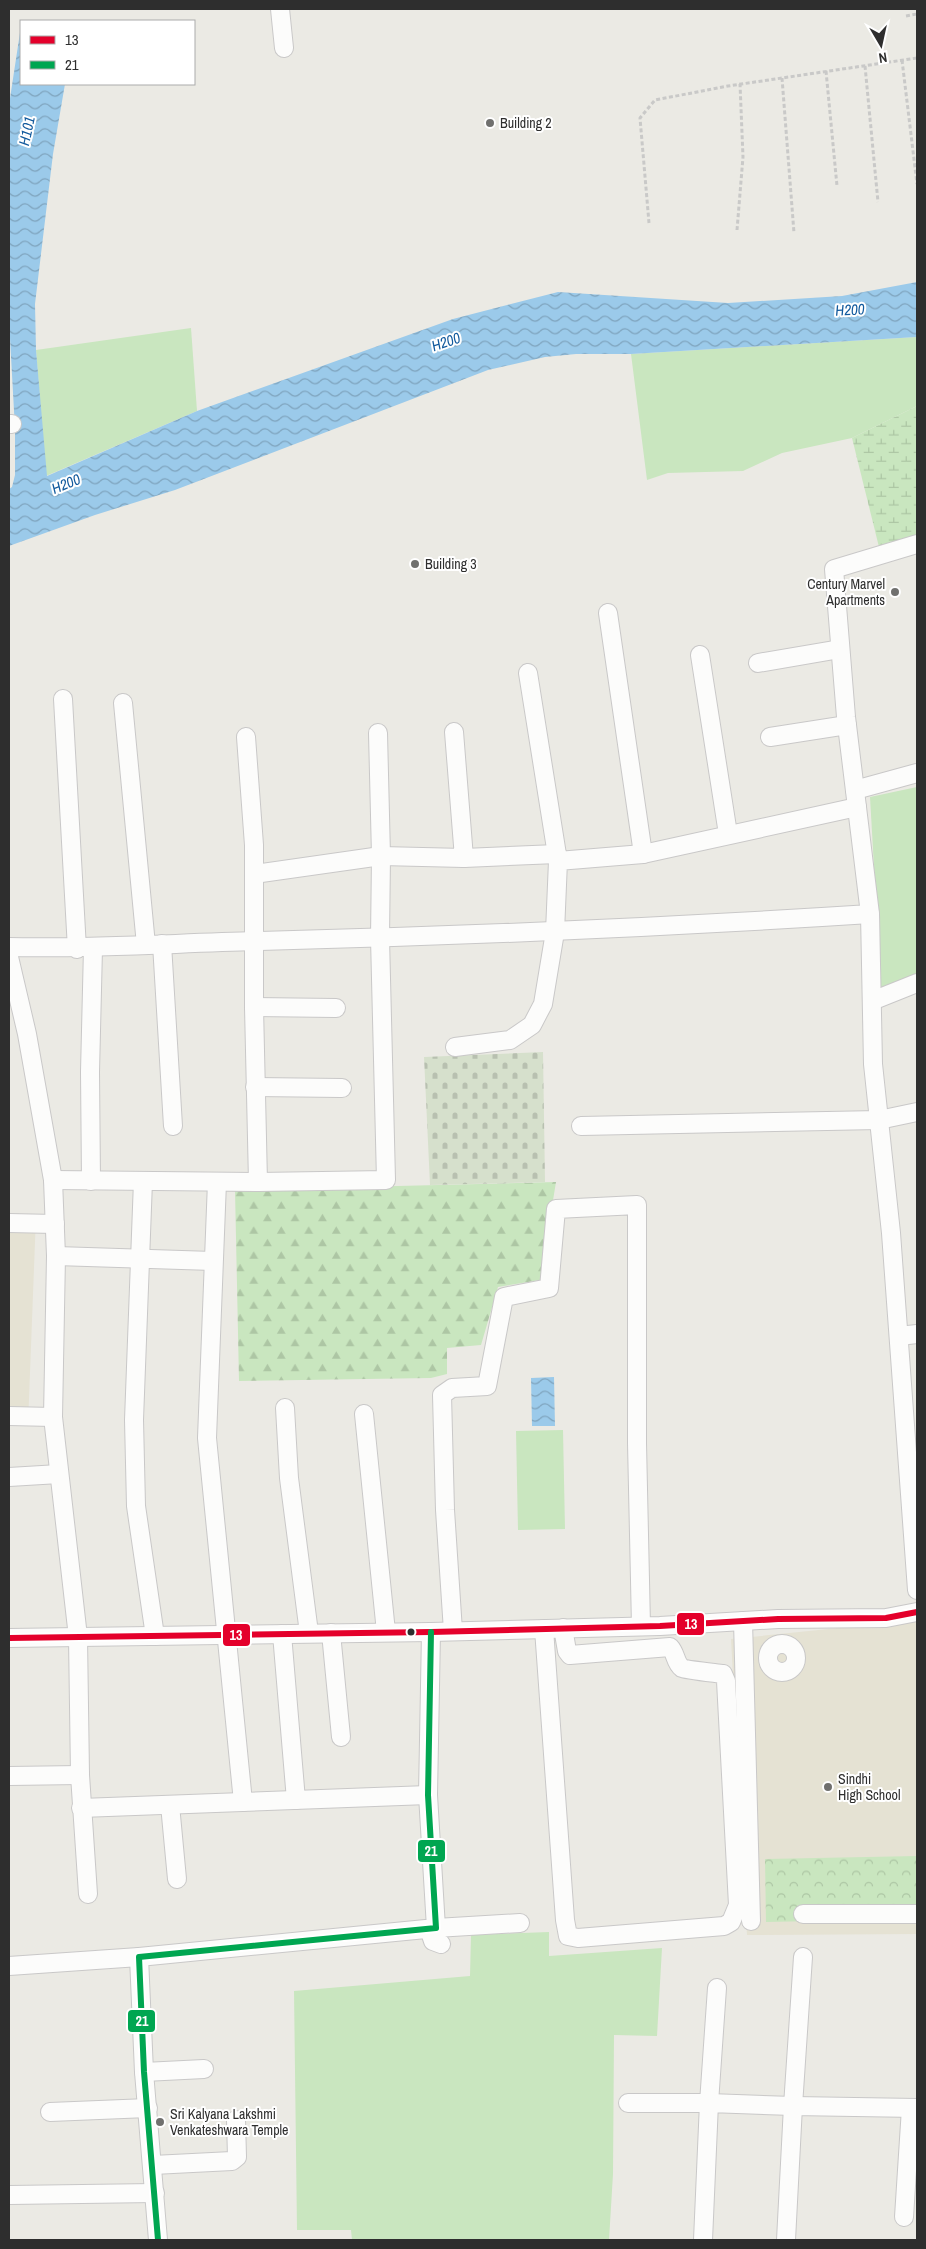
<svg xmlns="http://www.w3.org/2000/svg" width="926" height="2249" font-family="'Archivo Narrow',sans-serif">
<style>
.education{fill:#e5e2d3}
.grass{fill:#c9e6bf}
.forest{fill:url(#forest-firs)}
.wetland{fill:url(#wetland-marsh)}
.cemetery{fill:url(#cemetery-stones)}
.park{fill:url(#park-crowns)}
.water{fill:url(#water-waves)}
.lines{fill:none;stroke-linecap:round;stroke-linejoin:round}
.minor-casing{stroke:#c9c8c8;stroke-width:20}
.path{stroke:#c9c9c8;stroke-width:3;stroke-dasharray:4 2.5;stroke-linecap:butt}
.minor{stroke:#fcfcfb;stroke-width:18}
.bus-1-casing{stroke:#fff;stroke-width:10}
.bus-2-casing{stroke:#fff;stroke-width:10}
.bus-1{stroke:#e4002b;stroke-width:6}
.bus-2{stroke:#00a651;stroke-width:6}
.poi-dot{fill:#70706e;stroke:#fff;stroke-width:2}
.bus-dot{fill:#2e2e2e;stroke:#fff;stroke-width:2}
.labels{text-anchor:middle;stroke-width:4;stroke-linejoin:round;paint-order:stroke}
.poi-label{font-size:14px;fill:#2e2e2e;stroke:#fff;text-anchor:start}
.water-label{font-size:15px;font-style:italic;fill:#125a9d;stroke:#fff}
.line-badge{stroke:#fff;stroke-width:2}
.badge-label{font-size:14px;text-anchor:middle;font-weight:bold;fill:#fff}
</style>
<defs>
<pattern id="forest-firs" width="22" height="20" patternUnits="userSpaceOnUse" patternTransform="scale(1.25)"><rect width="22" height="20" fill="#c9e6bf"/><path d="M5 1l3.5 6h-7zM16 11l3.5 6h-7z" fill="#adc6a4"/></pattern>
<pattern id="wetland-marsh" width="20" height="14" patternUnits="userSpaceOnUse" patternTransform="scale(1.25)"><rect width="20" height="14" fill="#c9e6bf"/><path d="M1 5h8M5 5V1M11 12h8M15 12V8" fill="none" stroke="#adc6a4"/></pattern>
<pattern id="cemetery-stones" width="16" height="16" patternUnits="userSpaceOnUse" patternTransform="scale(1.25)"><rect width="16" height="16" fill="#d6e0cc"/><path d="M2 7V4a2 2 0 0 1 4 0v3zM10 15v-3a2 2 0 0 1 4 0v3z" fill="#b8c0b0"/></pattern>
<pattern id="park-crowns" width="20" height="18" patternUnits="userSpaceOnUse" patternTransform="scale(1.25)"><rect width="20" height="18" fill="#c9e6bf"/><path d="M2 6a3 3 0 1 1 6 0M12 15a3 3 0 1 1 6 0" fill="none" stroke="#adc6a4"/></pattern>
<pattern id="water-waves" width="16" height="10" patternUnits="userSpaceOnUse" patternTransform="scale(1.25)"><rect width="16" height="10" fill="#9bcaea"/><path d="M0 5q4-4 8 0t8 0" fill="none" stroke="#7fa4be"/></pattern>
</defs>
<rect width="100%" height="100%" fill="#ebeae4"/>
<g class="education">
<path d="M9,1216H36L28,1425H9Z"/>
<path d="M917,1620V1934L747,1935L731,1639Z"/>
</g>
<g class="grass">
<path d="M191,328L197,411L46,476L36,350Z"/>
<path d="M917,337V406L852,438L782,453L743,471L668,473L647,480L631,354Z"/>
<path d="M917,787V982L881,989L870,797Z"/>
<path d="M563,1430L565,1529L518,1530L516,1431Z"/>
<path d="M549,1932V1956L662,1948L657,2036L614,2035L613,2174L609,2240H352L351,2230H297L294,1991L470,1976L471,1935Z"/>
</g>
<path class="forest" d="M556,1182L540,1280L498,1287L481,1345L447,1348V1374L431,1378L239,1381L235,1190Z"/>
<path class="wetland" d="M917,406V536L879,547L852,438Z"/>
<path class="cemetery" d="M543,1052L545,1182L430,1185L424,1057Z"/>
<path class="park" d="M917,1856V1919L766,1922L765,1859Z"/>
<g class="water">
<path d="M21,26V84H65L53,154L35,304L36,350L47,476L197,411L453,319L558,292L728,303L842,296L917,282V337L631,354H576L545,357L488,370L175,490L95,515L9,546V489L12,487L15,475V429L9,320V105Z"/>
<path d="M554,1377L555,1426H532L531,1378Z"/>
</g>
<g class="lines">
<defs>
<g id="minor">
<path d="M280,9L284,48"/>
<path d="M9,424H12"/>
<path d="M608,613L643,854"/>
<path d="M700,655L728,834"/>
<path d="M758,663L840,649"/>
<path d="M528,673L558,861"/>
<path d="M63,699L77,949"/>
<path d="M123,703L146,945"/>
<path d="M246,737L254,845V1007L258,1182"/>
<path d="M770,737L847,725"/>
<path d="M855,790L917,773"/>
<path d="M464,858L557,854"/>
<path d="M254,874L381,856L464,858L454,732"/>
<path d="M870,914L873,1064L891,1233L917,1590"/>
<path d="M162,944L173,1126"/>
<path d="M9,947C93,949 176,943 260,941C464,936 667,927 870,914L846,717L834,569L917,544"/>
<path d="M9,957L27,1034L53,1180L56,1256L53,1417L78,1637L80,1775L88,1894"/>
<path d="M872,1001L917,983"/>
<path d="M254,1007L336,1008"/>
<path d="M455,1047L510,1040L532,1025L543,1004L555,932L558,861L643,854L857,807"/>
<path d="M255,1087L342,1088"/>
<path d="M581,1126L879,1120L917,1112"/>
<path d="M53,1180L258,1182L386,1180L380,938L381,856L378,733"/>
<path d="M91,1181L90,1072L93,948"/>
<path d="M143,1181L134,1420L136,1506L155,1636"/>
<path d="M217,1182L207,1438L243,1802"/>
<path d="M9,1223L55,1224"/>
<path d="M56,1256L213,1261"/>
<path d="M899,1336L917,1334"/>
<path d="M285,1408L289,1478L309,1633"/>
<path d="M364,1414L386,1632"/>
<path d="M9,1416L53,1417"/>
<path d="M9,1477L59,1474"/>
<path d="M743,1621L751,1921"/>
<path d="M544,1629L565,1920L568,1936L578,1938L724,1926L731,1922L738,1905L726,1681L723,1674C716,1673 686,1670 682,1668C675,1663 676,1653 670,1647L570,1655L567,1651L563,1628"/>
<path d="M453,1631L445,1510L442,1395L452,1388L487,1386L504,1297L549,1288L556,1209L637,1205V1443L641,1626"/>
<path d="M331,1633L341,1737"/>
<path d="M282,1634L296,1800"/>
<path d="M9,1638L431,1632L660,1626L778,1619L886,1618L917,1612"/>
<circle cx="782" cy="1658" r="14"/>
<path d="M9,1776L80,1775"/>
<path d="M170,1805L177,1879"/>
<path d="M81,1808L428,1795"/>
<path d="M803,1914H917"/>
<path d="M436,1928L520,1923"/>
<path d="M429,1929L433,1941L441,1944"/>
<path d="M9,1966L139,1957"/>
<path d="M144,2072L204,2069"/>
<path d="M628,2103H709L717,1988"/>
<path d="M50,2112L148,2108"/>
<path d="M153,2165L232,2161L237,2157L236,2120"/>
<path d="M9,2195L155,2193"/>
<path d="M904,2217L911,2108"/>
<path d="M158,2240L144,2072L139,1957L436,1928L428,1795L431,1632"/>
<path d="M703,2240L709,2103L793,2106L803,1957"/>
<path d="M786,2240L793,2106L917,2108"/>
</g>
</defs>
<use href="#minor" class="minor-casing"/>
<g class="path">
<path d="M906,16L917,14"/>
<path d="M902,60L917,184"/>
<path d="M865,66L878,202"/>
<path d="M826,71L837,186"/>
<path d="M782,78L794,233"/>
<path d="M649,223L640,118L655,100L728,86L917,58"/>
<path d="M737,230L743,157L740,84"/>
</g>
<use href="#minor" class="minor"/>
<defs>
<path id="bus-1" d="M9,1638L431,1632L660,1626L778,1619L886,1618L917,1612"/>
<path id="bus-2" d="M158,2240L144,2072L139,1957L436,1928L428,1795L431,1632"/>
</defs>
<use href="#bus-1" class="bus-1-casing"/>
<use href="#bus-2" class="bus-2-casing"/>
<use href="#bus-1" class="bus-1"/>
<use href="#bus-2" class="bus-2"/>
</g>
<g class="poi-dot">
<circle cx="490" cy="123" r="5"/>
<circle cx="415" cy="564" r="5"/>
<circle cx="895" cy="592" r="5"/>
<circle cx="828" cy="1787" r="5"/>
<circle cx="160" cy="2122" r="5"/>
</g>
<circle class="bus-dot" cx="411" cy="1632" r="4.5"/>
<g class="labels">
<g class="poi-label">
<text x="500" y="128">Building 2</text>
<text x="425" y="569">Building 3</text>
<text x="885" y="589" text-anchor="end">Century Marvel<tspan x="885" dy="16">Apartments</tspan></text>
<text x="838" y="1784">Sindhi<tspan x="838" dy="16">High School</tspan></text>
<text x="170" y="2119">Sri Kalyana Lakshmi<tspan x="170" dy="16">Venkateshwara Temple</tspan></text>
</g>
<g class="water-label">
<text transform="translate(27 131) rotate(-78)" y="5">H101</text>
<text transform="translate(850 310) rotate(-3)" y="5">H200</text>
<text transform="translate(446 342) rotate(-19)" y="5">H200</text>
<text transform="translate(66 484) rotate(-22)" y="5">H200</text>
</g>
</g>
<g class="line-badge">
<rect x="676" y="1612" width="29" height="24" rx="5" fill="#e4002b"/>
<rect x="222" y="1623" width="29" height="24" rx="5" fill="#e4002b"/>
<rect x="417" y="1839" width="29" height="24" rx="5" fill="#00a651"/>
<rect x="127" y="2009" width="29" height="24" rx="5" fill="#00a651"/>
</g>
<g class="badge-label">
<text x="691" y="1629">13</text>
<text x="236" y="1640">13</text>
<text x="431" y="1856">21</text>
<text x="142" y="2026">21</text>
</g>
<rect width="926" height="2249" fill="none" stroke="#2e2e2e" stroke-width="20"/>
<rect x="20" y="20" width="175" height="65" fill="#ffffff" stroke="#ababab"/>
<rect x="30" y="36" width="25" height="8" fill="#e4002b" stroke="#ababab"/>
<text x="65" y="45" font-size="15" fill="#2e2e2e">13</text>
<rect x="30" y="61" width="25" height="8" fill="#00a651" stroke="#ababab"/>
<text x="65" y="70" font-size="15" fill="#2e2e2e">21</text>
<g transform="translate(881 45) rotate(171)" stroke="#ffffff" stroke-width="4" paint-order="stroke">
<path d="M0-4L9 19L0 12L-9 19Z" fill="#2e2e2e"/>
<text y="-8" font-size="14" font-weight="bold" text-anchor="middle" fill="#2e2e2e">N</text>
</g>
</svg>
